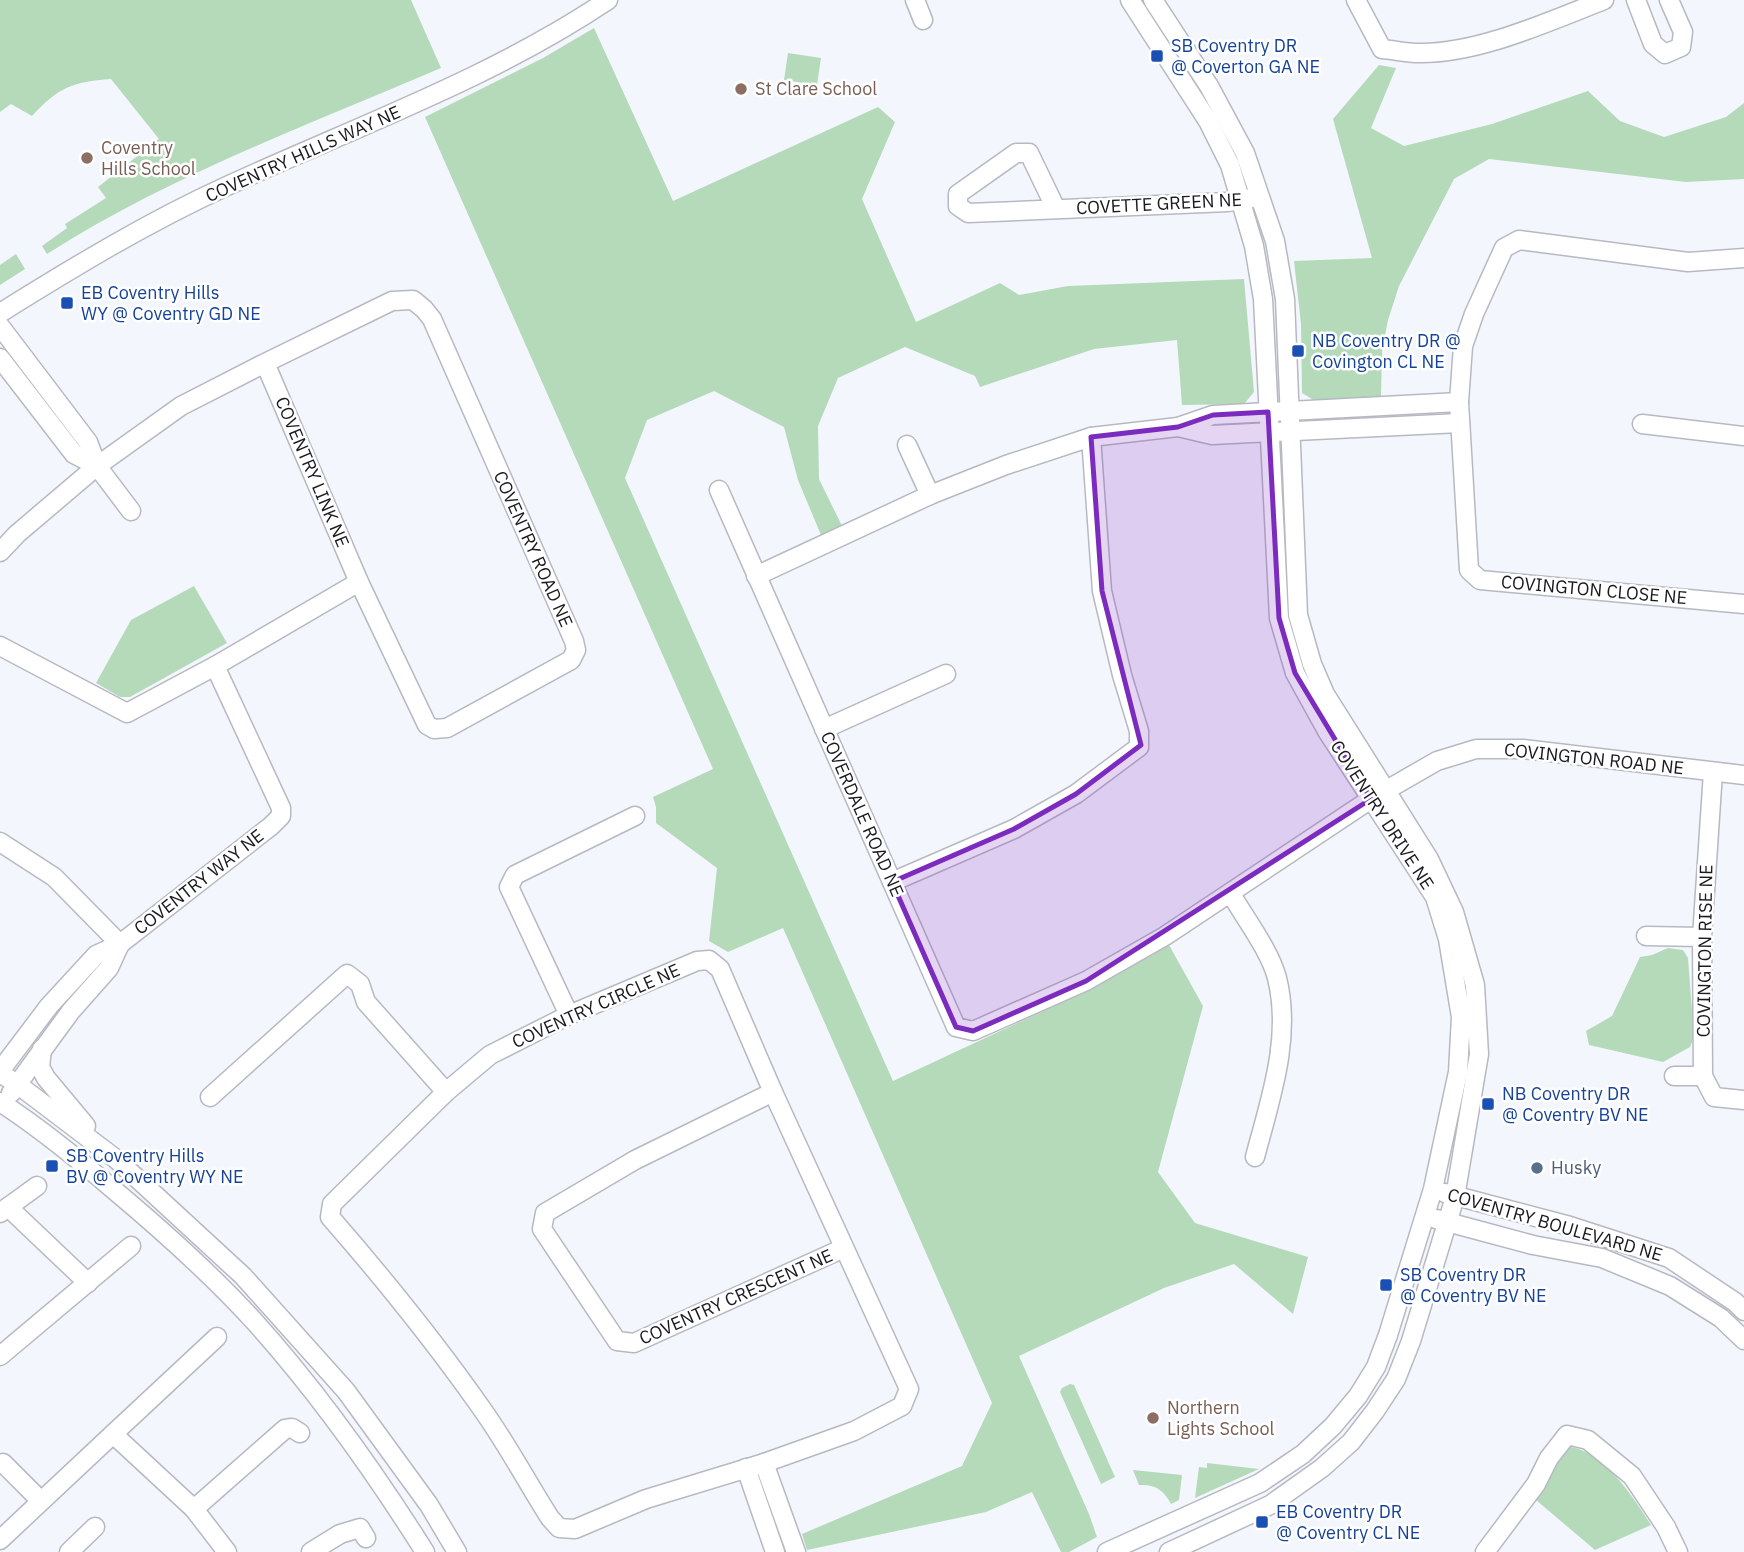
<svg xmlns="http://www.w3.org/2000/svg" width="1744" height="1552" font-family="'IBM Plex Sans',sans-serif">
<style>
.green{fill:#b4daba}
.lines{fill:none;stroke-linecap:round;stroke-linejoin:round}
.minor-casing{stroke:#b7b9c2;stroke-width:21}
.minor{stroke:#fff;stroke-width:18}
.marked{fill:#7b2cbf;fill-opacity:0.2;stroke:#7b2cbf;stroke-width:5;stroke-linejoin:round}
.transit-dot{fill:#1a4fb4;stroke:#fff;stroke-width:2.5}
.education-dot{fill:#8d6e63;stroke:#fff;stroke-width:2.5}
.service-dot{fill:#5c6f8a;stroke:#fff;stroke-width:2.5}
.labels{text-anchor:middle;stroke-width:5;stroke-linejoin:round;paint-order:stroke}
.transit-label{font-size:18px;fill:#164399;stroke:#fff;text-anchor:start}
.education-label{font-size:18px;fill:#785e54;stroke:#fff;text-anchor:start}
.street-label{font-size:18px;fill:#191a1d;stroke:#fff}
.service-label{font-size:18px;fill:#4e5e75;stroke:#fff;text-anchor:start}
</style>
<rect width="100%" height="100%" fill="#f4f6fe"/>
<g class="green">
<path d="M0,0H411L441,68C310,124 167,177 47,254L42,246L67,228L65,224L106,198L98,187L159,139L111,79C72,82 59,87 32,116L11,104L0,112Z"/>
<path d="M594,28L673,201L878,107L895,122L862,199L916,322L1000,283L1019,295L1068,286L1244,279L1254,392L1244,404L1182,405L1177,340L1094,349L980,387L975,376L905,347L838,378L818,426L819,479L842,526L821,535L798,480L784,427L714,391L647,420L625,478L893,1081L1095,987L1169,945L1203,1006L1158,1172L1195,1223L1308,1257L1293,1314L1234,1264L1164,1288L1019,1356L1089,1514L1097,1537L1069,1552H1061L1032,1492L986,1512L807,1550L802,1534L962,1466L992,1403L783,928L728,952L709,941L717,868L656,823V807L653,797L713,769L425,117L543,58Z"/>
<path d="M788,53L821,58L817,85L784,80Z"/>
<path d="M1379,65L1396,68L1371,128L1404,146L1492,124L1588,91L1620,121L1664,137L1726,117L1744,103V179L1686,182L1489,159L1454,179L1399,286L1388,320L1382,351L1381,397L1315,401L1302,393L1301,324L1294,261L1372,258L1333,119Z"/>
<path d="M16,254L25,269L0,285V265Z"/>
<path d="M194,586L227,643L130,697H120L96,683L131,620Z"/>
<path d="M1668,948L1683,950L1688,958L1694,1037L1690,1047L1663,1062L1589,1045L1586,1031L1612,1016L1640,957L1652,955Z"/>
<path d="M1070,1384L1074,1385L1115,1477L1101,1484L1060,1392L1062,1388Z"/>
<path d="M1571,1447C1605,1453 1633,1497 1651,1525L1595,1550L1536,1500L1563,1451Z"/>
<path d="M1207,1463L1259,1469L1195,1498L1199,1467L1207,1468Z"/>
<path d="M1133,1470L1182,1475L1179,1500L1171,1504C1164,1490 1155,1484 1139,1485Z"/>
</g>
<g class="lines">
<defs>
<g id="minor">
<path d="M915,0L923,20"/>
<path d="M1153,0L1209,86L1245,153L1275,241L1285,299L1298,615L1312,664L1325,694L1429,859L1454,912L1475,985L1479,1054L1455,1197L1411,1341L1396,1379L1375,1411L1351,1442L1322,1468L1270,1505L1169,1552"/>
<path d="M1356,0L1382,49C1394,50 1407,53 1419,53C1478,54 1550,21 1604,0"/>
<path d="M1636,0L1653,44L1665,54L1681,47L1683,32L1669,0"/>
<path d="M1056,209L1029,153H1016L958,194V206L968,213L1228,202L1252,198"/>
<path d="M1744,258L1688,262L1519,240L1504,248L1474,314L1463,346L1459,402L1469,570L1480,580L1744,604"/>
<path d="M0,313C74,267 148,222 227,186C355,127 490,79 608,0"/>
<path d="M0,326L88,442L97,466L131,511"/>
<path d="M0,358L74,454L97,466"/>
<path d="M1642,424L1744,436"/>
<path d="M1178,427L1212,435L1460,423"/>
<path d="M907,445L930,495"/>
<path d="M719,490L956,1027L973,1031L1086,981L1165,936L1371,799L1437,761L1476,749H1523L1744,775"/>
<path d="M0,552L17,534L97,466L181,406L265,363L392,301L413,300L424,309L432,319L574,641L576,650L571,660L447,728L434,729L427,725L359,582L265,363"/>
<path d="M756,576L930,495L1006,465L1091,437L1178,427L1213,415L1459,402"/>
<path d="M0,646L127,713L215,666L359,582"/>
<path d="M824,729L946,674"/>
<path d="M1713,772L1702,937L1703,1076L1714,1097L1744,1100"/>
<path d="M0,842L54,877L120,944"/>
<path d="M892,882L1014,829L1076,794L1139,747V731L1122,675L1102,591L1091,437"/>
<path d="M1231,894C1245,918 1270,951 1277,978C1292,1038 1270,1100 1255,1157"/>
<path d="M1646,936L1702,937"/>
<path d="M709,960L720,969L773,1092L909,1389L902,1406L854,1431L764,1463L646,1499L575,1529L559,1528L550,1518C527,1482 507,1444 482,1409C435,1342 384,1279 330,1217L332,1204L446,1092L490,1055L569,1015L697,961Z"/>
<path d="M569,1015L509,887L515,875L635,816"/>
<path d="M42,1049L40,1067L46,1078L86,1126"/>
<path d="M0,1071L49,1006L96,955L120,944L271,826L281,816V808L215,666"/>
<path d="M0,1073L17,1084L116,1159L243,1276L346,1391L429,1505L457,1552"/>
<path d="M1674,1076H1703"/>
<path d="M773,1092L635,1160L545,1213L542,1229L617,1341L634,1343L844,1248"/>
<path d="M11,1093L71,1011L109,968L120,944"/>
<path d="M210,1097L347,974L360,984L366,1002L446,1092"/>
<path d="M0,1102C40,1128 78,1159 114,1190C163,1231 211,1274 254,1321C318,1392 374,1471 425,1552"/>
<path d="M1445,1193L1570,1226L1669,1258L1735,1302L1744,1311"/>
<path d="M8,1207L88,1283"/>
<path d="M0,1213L37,1186"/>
<path d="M1436,1219L1533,1245L1602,1258L1670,1286L1721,1318L1744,1340"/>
<path d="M0,1356L131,1246"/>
<path d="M113,1434L217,1337"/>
<path d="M3,1463L41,1501"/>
<path d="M764,1463L796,1552"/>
<path d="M746,1468L775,1552"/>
<path d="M194,1509L285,1429L292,1428L300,1433"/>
<path d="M0,1540L113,1434L194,1509L227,1552"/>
<path d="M69,1552L95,1527"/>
<path d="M311,1552L340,1534L360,1528L366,1538"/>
<path d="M1107,1552L1260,1483L1303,1454L1333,1426L1358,1396L1376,1367L1388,1335L1433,1189L1458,1072L1461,1017L1448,939L1435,897L1327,731L1295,673L1279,618L1263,299L1254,246L1230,165L1208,121L1130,0"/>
<path d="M1485,1552L1536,1484L1549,1458L1567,1435L1588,1440L1632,1476L1666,1527L1678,1552"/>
</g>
</defs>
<use href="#minor" class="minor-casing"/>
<use href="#minor" class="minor"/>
</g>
<path class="marked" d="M1268,412L1279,618L1295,673L1371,799L1086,981L973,1031L956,1027L892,882L1014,829L1076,794L1141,745L1102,591L1091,437L1178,427L1213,415Z"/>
<g class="transit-dot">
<rect x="1150" y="49" width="14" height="14" rx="3.5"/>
<rect x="60" y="296" width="14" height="14" rx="3.5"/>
<rect x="1291" y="344" width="14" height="14" rx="3.5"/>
<rect x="1481" y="1097" width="14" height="14" rx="3.5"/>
<rect x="45" y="1159" width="14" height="14" rx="3.5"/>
<rect x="1379" y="1278" width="14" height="14" rx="3.5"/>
<rect x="1255" y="1515" width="14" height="14" rx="3.5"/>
</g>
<g class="education-dot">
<circle cx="741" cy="89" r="7"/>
<circle cx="87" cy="158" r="7"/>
<circle cx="1153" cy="1418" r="7"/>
</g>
<circle class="service-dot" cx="1537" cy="1168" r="7"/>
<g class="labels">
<g class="transit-label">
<text x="1171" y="52">SB Coventry DR<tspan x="1171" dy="21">@ Coverton GA NE</tspan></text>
<text x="81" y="299">EB Coventry Hills<tspan x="81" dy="21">WY @ Coventry GD NE</tspan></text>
<text x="1312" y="347">NB Coventry DR @<tspan x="1312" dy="21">Covington CL NE</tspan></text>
<text x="1502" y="1100">NB Coventry DR<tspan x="1502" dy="21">@ Coventry BV NE</tspan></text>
<text x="66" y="1162">SB Coventry Hills<tspan x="66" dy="21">BV @ Coventry WY NE</tspan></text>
<text x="1400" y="1281">SB Coventry DR<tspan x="1400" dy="21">@ Coventry BV NE</tspan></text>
<text x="1276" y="1518">EB Coventry DR<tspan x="1276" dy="21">@ Coventry CL NE</tspan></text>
</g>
<g class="education-label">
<text x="755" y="95">St Clare School</text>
<text x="101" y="154">Coventry<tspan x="101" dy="21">Hills School</tspan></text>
<text x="1167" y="1414">Northern<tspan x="1167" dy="21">Lights School</tspan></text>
</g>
<g class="street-label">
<text transform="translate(303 154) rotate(-24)" y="6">COVENTRY HILLS WAY NE</text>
<text transform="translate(1159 204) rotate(-3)" y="6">COVETTE GREEN NE</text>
<text transform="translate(312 472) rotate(67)" y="6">COVENTRY LINK NE</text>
<text transform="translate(533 549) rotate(66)" y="6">COVENTRY ROAD NE</text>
<text transform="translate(1594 590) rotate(5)" y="6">COVINGTON CLOSE NE</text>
<text transform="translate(1594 759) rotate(6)" y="6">COVINGTON ROAD NE</text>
<text transform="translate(862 814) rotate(66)" y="6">COVERDALE ROAD NE</text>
<text transform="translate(1382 815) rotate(57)" y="6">COVENTRY DRIVE NE</text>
<text transform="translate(199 882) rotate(-38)" y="6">COVENTRY WAY NE</text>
<text transform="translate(1705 951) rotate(-89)" y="6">COVINGTON RISE NE</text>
<text transform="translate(596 1006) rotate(-24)" y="6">COVENTRY CIRCLE NE</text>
<text transform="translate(1555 1225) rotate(16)" y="6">COVENTRY BOULEVARD NE</text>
<text transform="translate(736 1297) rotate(-24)" y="6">COVENTRY CRESCENT NE</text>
</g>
<g class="service-label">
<text x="1551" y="1174">Husky</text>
</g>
</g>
</svg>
